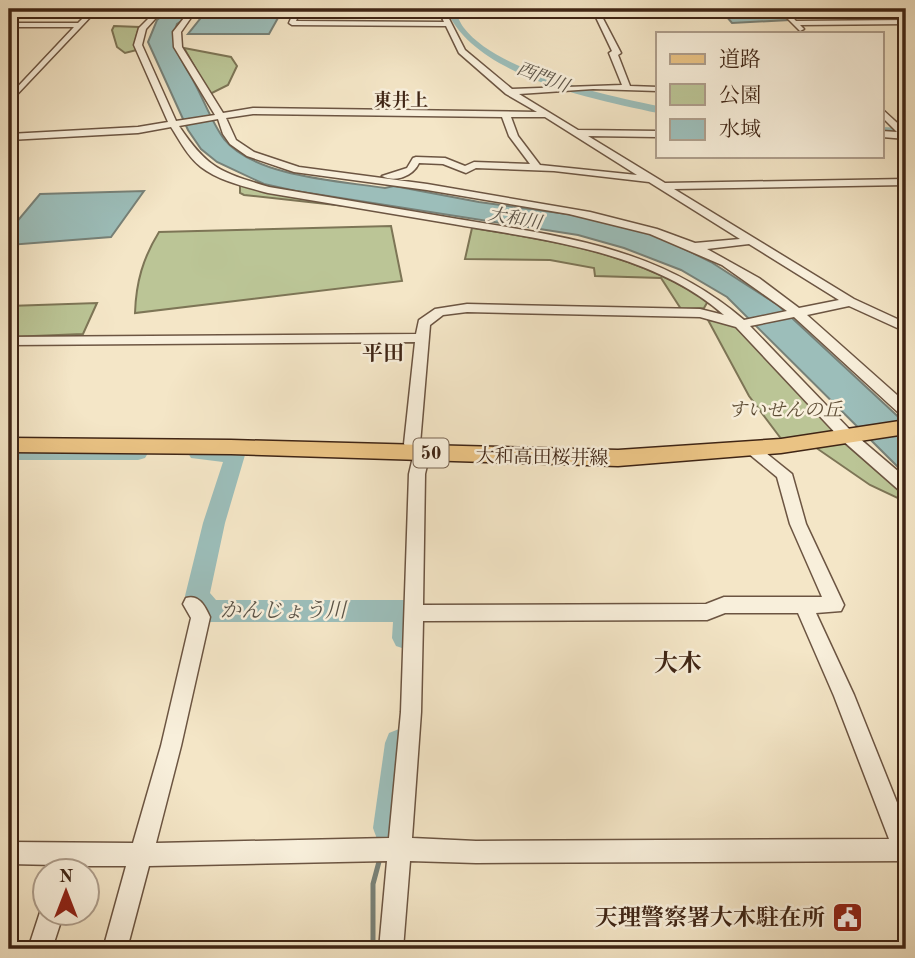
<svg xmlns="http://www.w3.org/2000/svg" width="915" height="958" font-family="'Old Standard TT','Noto Serif JP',serif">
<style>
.green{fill:#bbc596;stroke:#7d7556;stroke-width:2}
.water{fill:#9cbeba;stroke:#778178;stroke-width:2}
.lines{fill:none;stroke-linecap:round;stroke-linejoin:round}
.stream{stroke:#778178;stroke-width:5}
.river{fill:#9cbeba;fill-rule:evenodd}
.minor-casing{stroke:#6c5542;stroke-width:3}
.major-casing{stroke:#3f2515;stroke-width:3}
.minor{fill:#f8efdb;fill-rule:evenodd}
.major{fill:#eac384;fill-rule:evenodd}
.labels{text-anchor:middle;stroke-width:5;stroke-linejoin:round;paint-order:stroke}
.far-water-label{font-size:18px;font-style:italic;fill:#5b5347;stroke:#f8efdb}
.far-neighbourhood-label{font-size:18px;font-weight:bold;fill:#3f2515;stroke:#f8efdb}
.shield{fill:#f8efdb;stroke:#766250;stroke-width:2}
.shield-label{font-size:18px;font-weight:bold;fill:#3f2515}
.park-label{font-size:19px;font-style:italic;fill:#5e4d35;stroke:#f8efdb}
.street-label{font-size:19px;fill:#3f2515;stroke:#f8efdb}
.neighbourhood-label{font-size:21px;font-weight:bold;fill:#3f2515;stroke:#f8efdb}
.water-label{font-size:21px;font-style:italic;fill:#5b5347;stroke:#f8efdb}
.near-poi-label{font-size:23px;font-weight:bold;fill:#3f2515;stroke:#f8efdb;text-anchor:end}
.near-neighbourhood-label{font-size:24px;font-weight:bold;fill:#3f2515;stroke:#f8efdb}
</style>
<rect width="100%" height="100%" fill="#f4e6c7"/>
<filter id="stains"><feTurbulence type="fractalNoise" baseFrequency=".00286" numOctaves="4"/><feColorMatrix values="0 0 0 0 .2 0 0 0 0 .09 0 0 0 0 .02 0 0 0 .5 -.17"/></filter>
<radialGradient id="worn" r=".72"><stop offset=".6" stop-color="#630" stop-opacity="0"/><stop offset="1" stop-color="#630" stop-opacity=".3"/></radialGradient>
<g class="green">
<path d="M114,26L139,27L136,38L137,50L125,53L117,47L112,30Z"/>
<path d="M184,48L231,57L237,66L228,85L210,94Z"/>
<path d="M240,184L345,206L244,195L240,193Z"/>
<path d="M391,226L402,281L135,313C136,282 143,258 159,232Z"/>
<path d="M472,228C559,241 632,253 708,301L704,308L681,309L661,278L595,276L594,268L550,260L465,259Z"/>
<path d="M97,303L83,334L9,337V306Z"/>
<path d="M708,320L732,323L836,431L782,440L749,396Z"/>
<path d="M842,441L906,496V502L870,485L812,445Z"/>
</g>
<g class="water">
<path d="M170,9H190L181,18L183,20L177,24C168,46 184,63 194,82C204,100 212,123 224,139C255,177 340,181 385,188L394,186L479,202L589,217L658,236L711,262L778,305L906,424V475L727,297L681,270L624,248L578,235L296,191L264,184L217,162L201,149L188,130L148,42L157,20Z"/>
<path d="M208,9H283L269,34H188Z"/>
<path d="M720,9H777L788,20L732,23Z"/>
<path d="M144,191L111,237L9,245V231L40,194Z"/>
</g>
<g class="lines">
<g class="stream">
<path d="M385,840L388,828"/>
<path d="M373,949V884L380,858"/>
</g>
<g class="river">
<path d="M446,9H454C457,15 460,23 464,28C498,72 605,95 658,106V113C592,99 474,76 446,9Z"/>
<path d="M882,127L906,128V136L882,135Z"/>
<path d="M9,446H138L145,448L148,453L145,458L138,460H9Z"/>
<path d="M198,446L242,450L245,455L225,523L210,593L216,600H406L415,603C420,616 420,634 414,646L405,649L396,646L392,638L393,622H210L201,619L185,596L203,523L223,462L191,458L188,453L191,448Z"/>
<path d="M399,729L409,733L413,743L403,828L399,839L388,843L377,839L373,828L385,743L389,733Z"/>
</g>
<defs>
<g id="minor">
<path d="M92,9H98L9,103V96L74,27H9V23H78Z"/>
<path d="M158,9H164L146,29L142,45L176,121L215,115L174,47L173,32L191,9H197L181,32L182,47L223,113L253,108L537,112L506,94L459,53L446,26L292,25L289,23L295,9H301L296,21L444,22L438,9H444L465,50L512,89L622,85L609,53L612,51L592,9H598L621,53L618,55L630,86L658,87V91L593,89L519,94L578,130L658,131V137L588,136L665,183L906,179V185L674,189L854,299L906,323V332L849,306L807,315L906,403V416L901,415L794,317L750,326L852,432L906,478V493L900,491L842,440L736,327L700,317L467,312L443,315L430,325L420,444L430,453L425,474L423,605L706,604L724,597H822L790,524L777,477L743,449L751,443L756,445L792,474L806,524L844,605L841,611L816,613L854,695L906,825V861L476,863L410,861L403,949H379L387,861L149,866L127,949H103L126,866H79L77,870H55L56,865L9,864V842L133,843L161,746L191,618L183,604L186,598C199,594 205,606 210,617L181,746L156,843L389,838L401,712L409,474L413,457L404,444L415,342L9,345V337L416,334L419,320L435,309L467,304L700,309L724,315C651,251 545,240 453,224C391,214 330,203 268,193C246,187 219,181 201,167C188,157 180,141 171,127L138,133L9,140V134L138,127L168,122L134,45L139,28ZM253,114L502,117L509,136L530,164L474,162L465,166L445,158L416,157L413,158L407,168L382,176C395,183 413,176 419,163L443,164L466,173L476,168L554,171L649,182L740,239L695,243L657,229L590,212L427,184L299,167L254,152L236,140L226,118ZM511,117H545L637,175L540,165L518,136ZM218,119L223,134L230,144L247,156L294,172L427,190L569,214L650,234L722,265L787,311L744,320C661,248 562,236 458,219C395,208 332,198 269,187C220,172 208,169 179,126ZM749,244L839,300L799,308L759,278L707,249ZM725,613H798L834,696L889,839L476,841L412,838L421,712L423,621L707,620Z"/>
<path d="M778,9H785L796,21L906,20V24L800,25L804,29L800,31Z"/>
<path d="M882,109L906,131V139L882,137V131L897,132L882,117Z"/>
<path d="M43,903H46V912H64L52,949H28Z"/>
</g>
<path id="major" d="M906,420V434L781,453L618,466L231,454L9,452V438L231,440L618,450L781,439Z"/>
</defs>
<use href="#minor" class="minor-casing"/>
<use href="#major" class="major-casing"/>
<use href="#minor" class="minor"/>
<use href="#major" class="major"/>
</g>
<defs>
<symbol id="civic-square" viewBox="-11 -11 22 22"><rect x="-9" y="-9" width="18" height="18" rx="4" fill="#8f2418" stroke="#f8efdb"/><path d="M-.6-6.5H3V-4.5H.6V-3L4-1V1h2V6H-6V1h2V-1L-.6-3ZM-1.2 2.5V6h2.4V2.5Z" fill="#fff"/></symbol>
</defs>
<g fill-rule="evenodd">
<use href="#civic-square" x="830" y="900" width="35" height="35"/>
</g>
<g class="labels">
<g class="far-water-label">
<text transform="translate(543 77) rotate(21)" y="6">西門川</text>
<text transform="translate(515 218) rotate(10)" y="6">大和川</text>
</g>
<g class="far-neighbourhood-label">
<text x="401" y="106">東井上</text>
</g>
<rect class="shield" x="413.5" y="438.5" width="35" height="29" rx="5"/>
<g class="shield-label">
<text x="431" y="459">50</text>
</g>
<g class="park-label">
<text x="785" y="416">すいせんの丘</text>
</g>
<g class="street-label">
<text transform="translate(542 456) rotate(1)" y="7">大和高田桜井線</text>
</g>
<g class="neighbourhood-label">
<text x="383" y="360">平田</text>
</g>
<g class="water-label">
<text x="283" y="617">かんじょう川</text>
</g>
<g class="near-poi-label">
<text x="825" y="925">天理警察署大木駐在所</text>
</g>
<g class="near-neighbourhood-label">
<text x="678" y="671">大木</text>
</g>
</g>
<rect width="915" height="958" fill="none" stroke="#f4e6c7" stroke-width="35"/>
<rect x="10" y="10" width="894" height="937" fill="none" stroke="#3f2515" stroke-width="3.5"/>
<rect x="18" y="18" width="880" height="923" fill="none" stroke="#3f2515" stroke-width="2"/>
<rect x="656" y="32" width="228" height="126" fill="#f8efdb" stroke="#ae9e8c" stroke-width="2"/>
<rect x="670" y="54" width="35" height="10" fill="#eac384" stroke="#ae9e8c" stroke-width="2"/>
<text x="719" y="66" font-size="21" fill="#3f2515">道路</text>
<rect x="670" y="84" width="35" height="21" fill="#bbc596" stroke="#ae9e8c" stroke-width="2"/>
<text x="719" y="102" font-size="21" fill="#3f2515">公園</text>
<rect x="670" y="119" width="35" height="21" fill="#9cbeba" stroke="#ae9e8c" stroke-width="2"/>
<text x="719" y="136" font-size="21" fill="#3f2515">水域</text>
<g transform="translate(66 892)"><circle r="33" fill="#f8efdb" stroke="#ae9e8c" stroke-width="2"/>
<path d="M0-5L12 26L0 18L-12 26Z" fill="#8f2418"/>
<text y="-10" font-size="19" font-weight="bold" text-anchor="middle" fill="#3f2515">N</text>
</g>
<rect width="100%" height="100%" filter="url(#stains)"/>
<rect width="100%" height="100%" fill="url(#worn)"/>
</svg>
